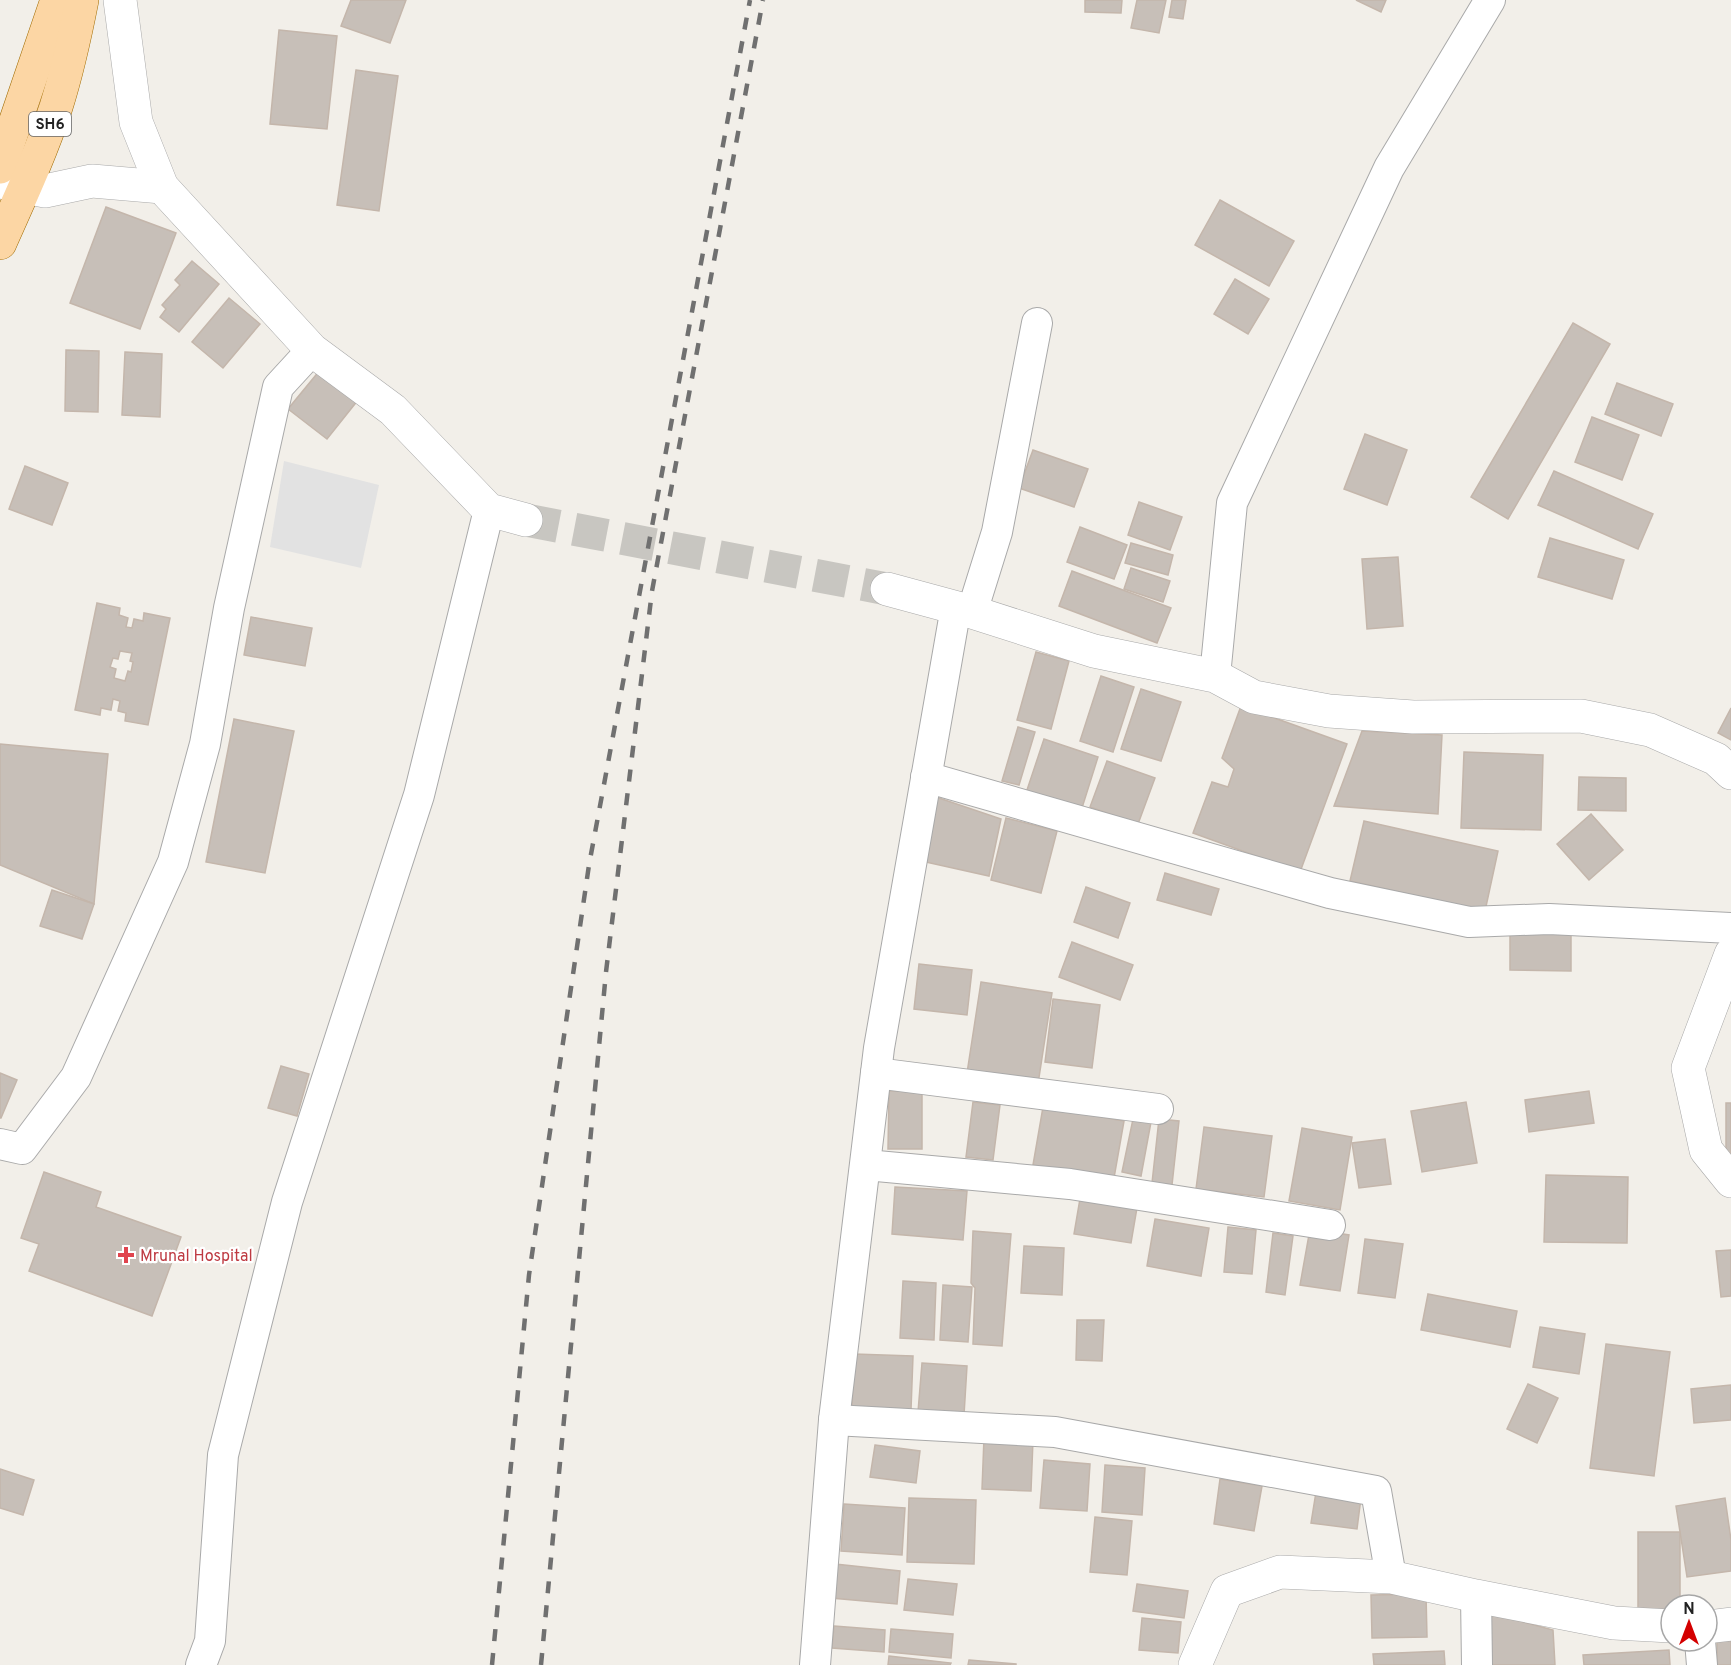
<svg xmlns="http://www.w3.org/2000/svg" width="1731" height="1665" font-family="Overpass,sans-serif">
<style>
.parking{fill:#e2e2e2}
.building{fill:#c7bfb8;stroke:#c4b6ab;stroke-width:1.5;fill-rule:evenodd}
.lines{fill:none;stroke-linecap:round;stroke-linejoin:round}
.tertiary-tunnel{stroke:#c8c6c1;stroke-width:33;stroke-dasharray:33 16;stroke-linecap:butt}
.minor-casing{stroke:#a9a9a9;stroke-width:32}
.tertiary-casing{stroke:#a9a9a9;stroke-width:34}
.primary-casing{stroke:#a06b00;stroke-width:34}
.minor{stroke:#fff;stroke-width:30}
.tertiary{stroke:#fff;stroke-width:33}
.primary{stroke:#fcd6a4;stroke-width:33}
.rail{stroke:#707070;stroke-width:4.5;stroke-dasharray:12 12;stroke-linecap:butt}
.health-dot{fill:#e0444e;stroke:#fff;stroke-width:2}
.labels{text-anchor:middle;stroke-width:4.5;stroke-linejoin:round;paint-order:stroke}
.shield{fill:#fff;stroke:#646464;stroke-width:1.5}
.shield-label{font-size:15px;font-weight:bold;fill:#222}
.health-label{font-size:16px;fill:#be3a42;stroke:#fff;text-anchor:start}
</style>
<rect width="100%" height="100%" fill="#f2efe9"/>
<path class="parking" d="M284,461L379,485L361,568L270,547Z"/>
<g class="building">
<path d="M351,0H406L390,43L341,26Z"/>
<path d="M1085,0H1122L1121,13L1085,12Z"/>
<path d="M1137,0H1166L1159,33L1131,28Z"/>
<path d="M1172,0H1186L1183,19L1169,17Z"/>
<path d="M1356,0H1386L1381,12Z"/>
<path d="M279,30L337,36L327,129L270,124Z"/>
<path d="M356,70L398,76L379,211L337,205Z"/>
<path d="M1220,200L1294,241L1269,286L1195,245Z"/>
<path d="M106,207L176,233L140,329L70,303Z"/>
<path d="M192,261L219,284L179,332L160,317L166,309L162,305L180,285L175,280Z"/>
<path d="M1235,279L1269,299L1248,334L1214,314Z"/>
<path d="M229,298L260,324L223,368L192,342Z"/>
<path d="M1573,323L1610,344L1508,519L1471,497Z"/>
<path d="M66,350L99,351L98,412L65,411Z"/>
<path d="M125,352L162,354L160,417L122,415Z"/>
<path d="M320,370L358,400L327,439L288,409Z"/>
<path d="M1617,383L1673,404L1661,436L1605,414Z"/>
<path d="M1592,417L1639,435L1622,480L1575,462Z"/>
<path d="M1365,434L1407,450L1387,505L1344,489Z"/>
<path d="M1033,450L1088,469L1074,507L1019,488Z"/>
<path d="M25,466L68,483L52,525L9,509Z"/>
<path d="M1554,471L1653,514L1638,549L1538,505Z"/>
<path d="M1139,502L1182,517L1170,550L1128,535Z"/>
<path d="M1080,527L1127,545L1114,579L1067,562Z"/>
<path d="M1550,538L1624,560L1612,599L1538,577Z"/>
<path d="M1131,543L1173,555L1168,575L1125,563Z"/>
<path d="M1398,557L1403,626L1367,629L1362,559Z"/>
<path d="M1131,568L1170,581L1163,602L1124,589Z"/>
<path d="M1072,571L1171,608L1157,643L1059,606Z"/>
<path d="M97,603L120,608L119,615L128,618L126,627L132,628L134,619L143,621L144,613L170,618L148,725L125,721L126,713L118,711L120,701L113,699L111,710L101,708L100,715L75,710ZM120,651L132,653L130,661L133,662L131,672L128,671L125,681L114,678L116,669L110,667L113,658L118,659Z"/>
<path d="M251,617L312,628L305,666L244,655Z"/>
<path d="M1036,652L1069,661L1051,729L1017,720Z"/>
<path d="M1101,676L1134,687L1113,752L1080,741Z"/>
<path d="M1141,689L1181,702L1161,761L1121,749Z"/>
<path d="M1241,706L1347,744L1300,872L1193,833L1212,782L1228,787L1234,769L1222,758Z"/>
<path d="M1731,708V740L1718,733Z"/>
<path d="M234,719L294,731L265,873L206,862Z"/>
<path d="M1018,727L1035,732L1019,785L1002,781Z"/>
<path d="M1362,731L1442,735L1438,814L1334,806Z"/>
<path d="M1044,739L1098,757L1081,811L1026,793Z"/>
<path d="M0,744L108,754L94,904L0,865Z"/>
<path d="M1464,752L1543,755L1541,830L1461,828Z"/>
<path d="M1107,761L1155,778L1138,824L1090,807Z"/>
<path d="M1579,777L1626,778V811L1578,810Z"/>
<path d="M933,796L1001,819L989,876L921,861Z"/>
<path d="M1591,814L1623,850L1589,880L1557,844Z"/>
<path d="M1006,818L1057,831L1041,893L991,880Z"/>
<path d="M1364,821L1498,851L1485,911L1350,881Z"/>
<path d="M1165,873L1219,889L1211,915L1157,900Z"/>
<path d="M1086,887L1130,903L1118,938L1074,922Z"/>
<path d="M52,890L94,904L82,939L40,926Z"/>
<path d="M1510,929L1571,930V971L1510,970Z"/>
<path d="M1072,942L1133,965L1120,1000L1059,977Z"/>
<path d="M919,964L972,970L967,1015L914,1009Z"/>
<path d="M981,982L1052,993L1038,1084L967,1073Z"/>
<path d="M1053,999L1100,1005L1092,1068L1045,1062Z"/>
<path d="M281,1066L309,1074L297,1116L268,1108Z"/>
<path d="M0,1073L17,1080L1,1118H0Z"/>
<path d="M889,1091H922V1149H888Z"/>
<path d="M1589,1091L1594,1123L1529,1132L1525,1100Z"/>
<path d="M973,1102L1000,1105L993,1160L966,1157Z"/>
<path d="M1466,1102L1477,1163L1422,1172L1411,1111Z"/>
<rect x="1726" y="1103" width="5" height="62"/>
<path d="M1043,1107L1124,1121L1114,1178L1033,1165Z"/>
<path d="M1133,1119L1151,1122L1141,1176L1122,1172Z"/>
<path d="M1159,1119L1179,1121L1172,1185L1152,1183Z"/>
<path d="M1204,1127L1272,1136L1264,1197L1196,1189Z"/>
<path d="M1302,1128L1352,1137L1340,1210L1289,1201Z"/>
<path d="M1385,1139L1391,1184L1359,1188L1352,1143Z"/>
<path d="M44,1172L101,1192L96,1207L181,1237L152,1316L29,1271L39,1244L21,1238Z"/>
<path d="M1546,1175L1628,1177L1627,1243L1544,1242Z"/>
<path d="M1083,1181L1140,1190L1131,1243L1074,1234Z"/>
<path d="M895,1187L967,1191L963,1240L892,1234Z"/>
<path d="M1155,1219L1209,1228L1201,1276L1147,1266Z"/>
<path d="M1228,1227L1256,1230L1252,1274L1224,1272Z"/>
<path d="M1310,1229L1349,1235L1340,1291L1300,1285Z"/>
<path d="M973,1231L1011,1234L1002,1346L973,1344L975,1288L971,1283Z"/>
<path d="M1273,1233L1293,1236L1285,1295L1266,1292Z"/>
<path d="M1365,1239L1403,1244L1395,1298L1358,1293Z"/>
<path d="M1024,1246L1064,1248L1062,1295L1021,1293Z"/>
<path d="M1731,1250V1296L1721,1297L1716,1251Z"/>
<path d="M903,1281L936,1283L934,1340L900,1338Z"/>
<path d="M943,1285L972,1287L968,1342L940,1340Z"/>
<path d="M1428,1294L1517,1311L1510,1347L1421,1330Z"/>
<path d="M1077,1320H1104L1102,1361L1076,1360Z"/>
<path d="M1540,1327L1585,1334L1579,1374L1533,1367Z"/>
<path d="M1606,1344L1670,1352L1654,1476L1590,1468Z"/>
<path d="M854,1354L913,1356L911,1410L852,1408Z"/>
<path d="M922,1363L967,1366L964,1415L918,1412Z"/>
<path d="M1528,1384L1558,1398L1537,1443L1507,1429Z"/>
<path d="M1731,1385V1420L1694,1423L1691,1389Z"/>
<path d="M984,1438L1033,1440L1031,1491L982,1489Z"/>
<path d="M875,1445L920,1451L916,1483L870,1477Z"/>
<path d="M1044,1460L1090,1464L1087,1511L1040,1508Z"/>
<path d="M1105,1465L1145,1468L1142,1515L1102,1512Z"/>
<path d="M0,1469L34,1480L23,1515L0,1508Z"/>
<path d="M1220,1479L1262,1486L1254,1531L1214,1524Z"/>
<path d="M1316,1492L1361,1498L1357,1529L1311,1523Z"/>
<path d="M909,1498L976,1500L974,1564L907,1562Z"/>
<path d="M1725,1498L1731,1540V1571L1687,1577L1676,1506Z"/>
<path d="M844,1504L905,1508L902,1555L841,1551Z"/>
<path d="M1095,1517L1132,1521L1127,1575L1090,1572Z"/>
<path d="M1638,1532H1680V1605H1671V1612H1638Z"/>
<path d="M835,1564L900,1571L897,1604L831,1598Z"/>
<path d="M908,1579L957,1584L953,1615L904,1610Z"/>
<path d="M1137,1584L1188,1591L1184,1618L1133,1611Z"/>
<path d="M1426,1594L1427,1637L1372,1638L1371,1595Z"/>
<path d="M1490,1613L1553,1630L1555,1665H1492Z"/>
<path d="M1142,1618L1181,1622L1178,1653L1139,1650Z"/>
<path d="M834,1626L885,1630L884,1652L832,1648Z"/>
<path d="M891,1629L953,1634L951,1658L889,1652Z"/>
<path d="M1731,1639V1665H1717V1640Z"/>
<path d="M1669,1650L1670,1665H1584L1583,1655Z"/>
<path d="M1444,1651L1445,1665H1374L1373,1654Z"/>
<path d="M889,1656L951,1663L950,1665H888Z"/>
<path d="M969,1660L1016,1664V1665H968Z"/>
</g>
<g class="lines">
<path class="tertiary-tunnel" d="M526,520L887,589"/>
<defs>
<g id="minor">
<path d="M972,612L997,532L1037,323"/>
<path d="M1215,676L1232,503L1389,168L1490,0"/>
<path d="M926,777L1330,893L1469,922L1549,919L1731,928"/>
<path d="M876,1073L1158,1109"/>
<path d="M0,1144L22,1149L76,1077L173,862L205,744L229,608L278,387L312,350"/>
<path d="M866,1165L1070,1184L1330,1225"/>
<path d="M834,1420L1055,1432L1376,1491L1391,1577"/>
<path d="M1476,1596L1477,1665"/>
<path d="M1700,1641L1702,1665"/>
<path d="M201,1665L210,1641L223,1455L287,1202L419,795L489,510"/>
<path d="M815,1665L834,1420L879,1048L956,607"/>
</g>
<g id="tertiary">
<path d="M120,0L136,122L162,187L312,350L393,410L489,510L526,520"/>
<path d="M0,182L45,191L92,181L162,187"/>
<path d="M887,589L972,612L1094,651L1215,676L1254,697L1329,711L1413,717L1581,716L1650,730L1716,759L1731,773"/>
<path d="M1731,954L1688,1068L1706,1150L1731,1181"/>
<path d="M1707,1627L1731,1624"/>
<path d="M1195,1665L1227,1591L1280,1572L1391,1577L1476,1596L1614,1623L1671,1626"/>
</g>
<g id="primary">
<path d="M0,167L57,0"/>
<path d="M0,243C20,198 41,153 56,107C67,72 75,36 82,0"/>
</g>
</defs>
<use href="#minor" class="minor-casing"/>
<use href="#tertiary" class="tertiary-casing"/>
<use href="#primary" class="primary-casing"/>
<use href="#minor" class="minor"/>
<use href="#tertiary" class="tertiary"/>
<use href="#primary" class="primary"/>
<g class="rail">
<path d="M492,1665L529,1275L589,865L750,0"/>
<path d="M541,1665L606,972L652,591L763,0"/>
</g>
</g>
<path class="health-dot" d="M123 1246h6v6h6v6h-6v6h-6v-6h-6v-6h6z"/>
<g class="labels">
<rect class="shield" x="29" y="112" width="42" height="24" rx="4.5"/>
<g class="shield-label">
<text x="50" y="129">SH6</text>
</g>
<g class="health-label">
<text x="140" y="1261">Mrunal Hospital</text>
</g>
</g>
<g transform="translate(1689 1623)"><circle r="28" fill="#ffffff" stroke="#a7a7a7" stroke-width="1.5"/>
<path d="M0-4.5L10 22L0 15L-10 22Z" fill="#d40000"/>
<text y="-9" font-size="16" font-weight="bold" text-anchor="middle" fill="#222222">N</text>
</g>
</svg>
